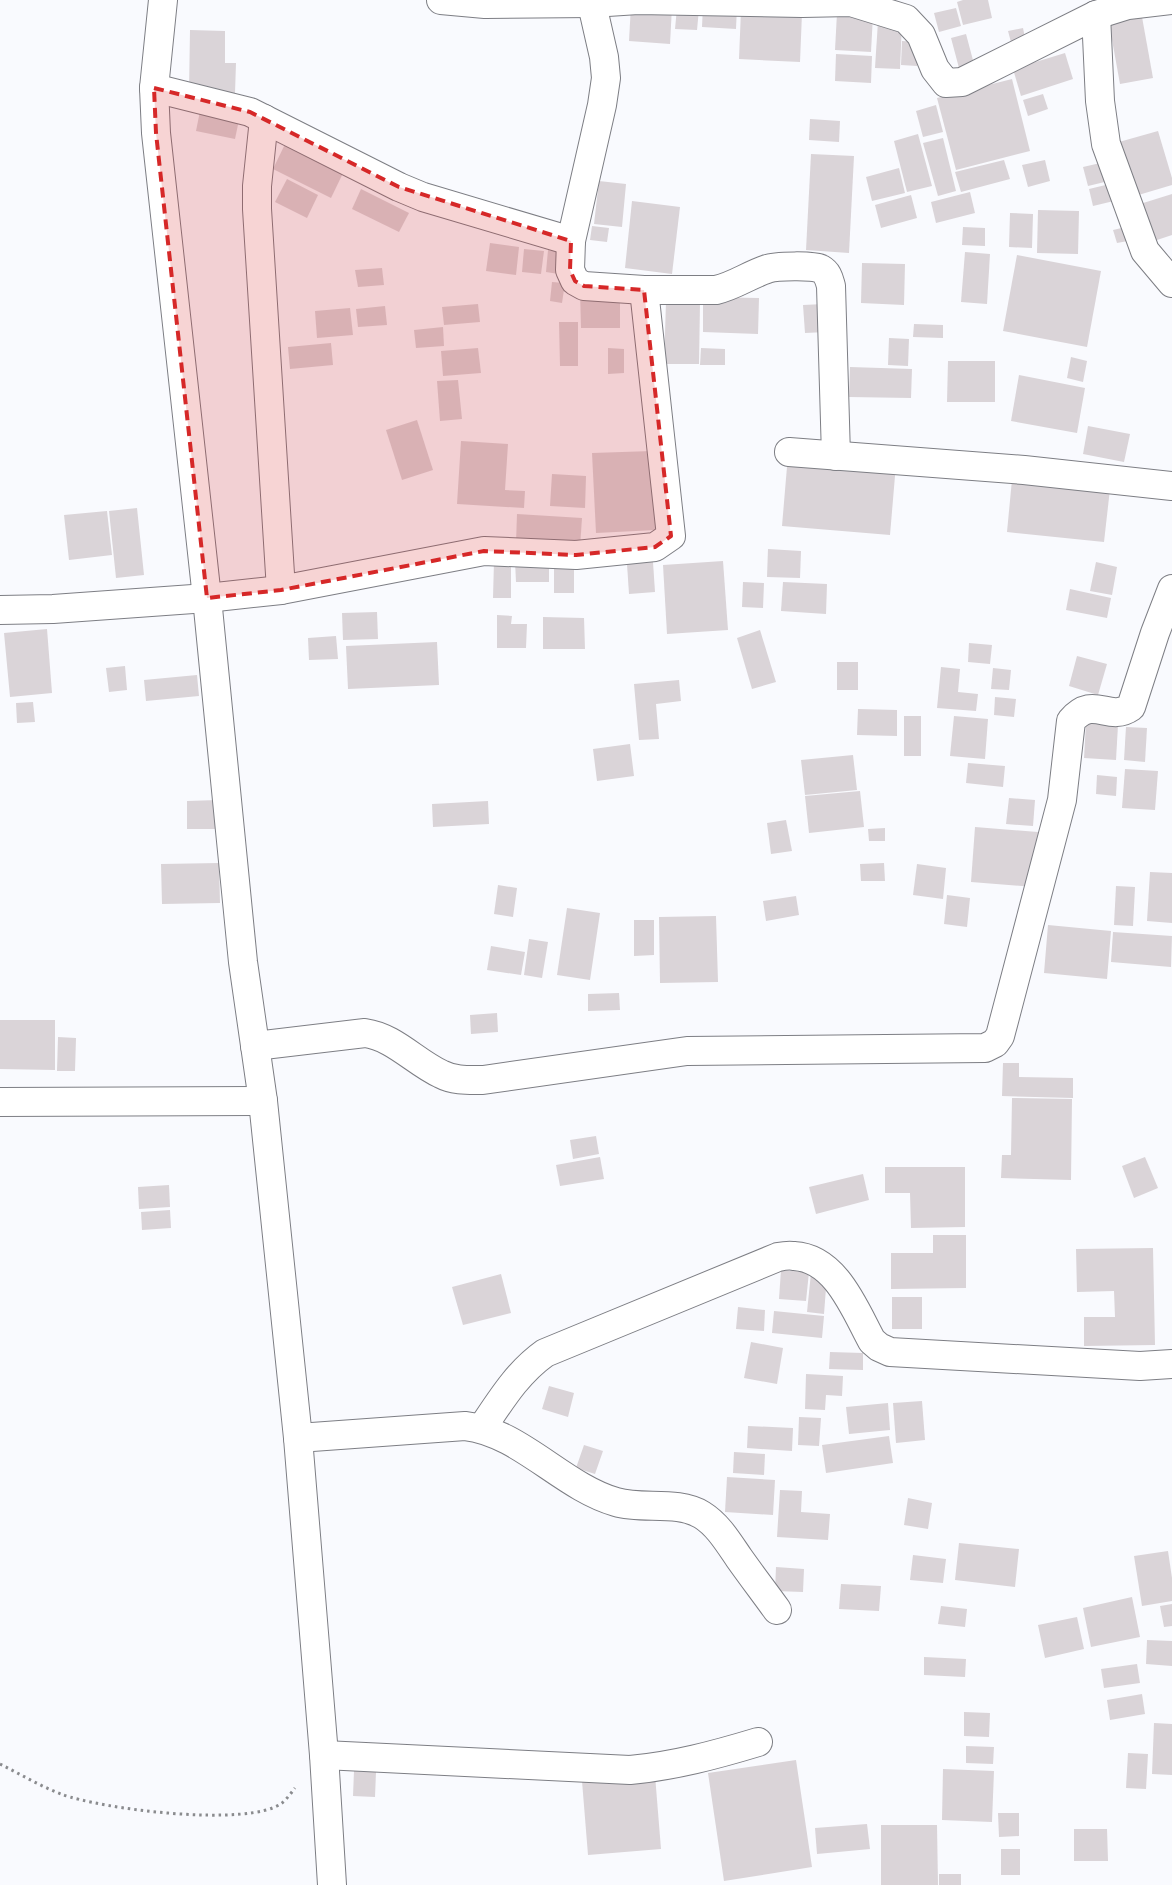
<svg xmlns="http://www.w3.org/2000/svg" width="1172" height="1885" font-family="'Nunito Sans',sans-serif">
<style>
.building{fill:#dad4d8}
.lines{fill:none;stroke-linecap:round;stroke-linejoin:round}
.street-casing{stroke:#7d7e84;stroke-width:30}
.path{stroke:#8a8b8e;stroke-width:3;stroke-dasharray:2.5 4;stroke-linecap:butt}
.street{stroke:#fff;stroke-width:28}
.marked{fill:#d62828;fill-opacity:0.2;stroke:#d62828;stroke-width:4;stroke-dasharray:10 6;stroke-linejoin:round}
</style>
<rect width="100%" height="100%" fill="#f9fafe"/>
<g class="building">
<path d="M963,0H988L992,18L963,25L957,2Z"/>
<path d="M631,5L672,7L670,44L629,41Z"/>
<path d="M703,5L737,6L736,29L702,27Z"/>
<path d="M677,8L699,9L697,30L675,29Z"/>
<path d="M956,8L961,26L939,32L934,13Z"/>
<path d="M741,10L802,13L800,62L739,59Z"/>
<path d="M837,13L873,15L871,52L835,50Z"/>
<path d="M1142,17L1153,78L1120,84L1109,23Z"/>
<path d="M878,21L902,22L900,69L875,68Z"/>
<path d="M1023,28L1026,43L1012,46L1008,31Z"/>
<path d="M190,30L225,31V63H236L235,93L189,92Z"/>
<path d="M966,34L974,64L959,68L951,38Z"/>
<path d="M902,41L919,42L917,66L901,65Z"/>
<path d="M1065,53L1073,79L1021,96L1013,69Z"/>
<path d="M836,54L872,56L871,83L835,81Z"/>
<path d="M1012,79L1030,151L956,170L937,98Z"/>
<path d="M1043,94L1048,109L1028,116L1023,100Z"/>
<path d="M936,105L943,132L923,137L916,111Z"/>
<path d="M201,106L240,115L235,139L196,131Z"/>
<path d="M810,119L840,121L839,142L809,140Z"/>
<path d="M1158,131L1172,178V185L1135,196L1119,142Z"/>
<path d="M918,134L932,186L907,192L894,141Z"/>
<path d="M943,138L956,191L938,196L923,143Z"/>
<path d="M287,140L345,169L331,198L273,169Z"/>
<path d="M811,154L854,156L849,253L806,250Z"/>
<path d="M1004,160L1010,179L961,192L955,172Z"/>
<path d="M1045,160L1050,181L1028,187L1022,165Z"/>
<path d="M1109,161L1113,180L1088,186L1083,167Z"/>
<path d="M899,168L905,193L872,201L866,177Z"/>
<path d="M287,179L318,195L307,218L275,202Z"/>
<path d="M599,181L626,184L622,227L594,224Z"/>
<path d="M1114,183L1118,200L1093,206L1089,189Z"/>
<path d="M361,189L409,213L399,232L352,209Z"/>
<path d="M970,192L975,213L936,223L931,202Z"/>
<path d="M1172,194V235L1151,242L1140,204Z"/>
<path d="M911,195L917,218L881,228L875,205Z"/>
<path d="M632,201L680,207L672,274L625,268Z"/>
<path d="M1038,210L1079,211L1078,254L1037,253Z"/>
<path d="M1010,213L1033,214L1032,248L1009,247Z"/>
<path d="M592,226L609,228L607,242L590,240Z"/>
<path d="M1130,226L1133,240L1117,243L1113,230Z"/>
<path d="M963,227L985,228V246L962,245Z"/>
<path d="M490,243L519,247L516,275L486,271Z"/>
<path d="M524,249L544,251L541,274L522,272Z"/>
<path d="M548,250L567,253L565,275L546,272Z"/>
<path d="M965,252L990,254L987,304L961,302Z"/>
<path d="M1017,255L1101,271L1087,347L1003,331Z"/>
<path d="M862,263L905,264L904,305L861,303Z"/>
<path d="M382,268L384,285L358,287L355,270Z"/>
<path d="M552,282L565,283L562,303L550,301Z"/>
<path d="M620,289V328H581L580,290Z"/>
<path d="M703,297L759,298L758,334L703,332Z"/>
<path d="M666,302L700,303L699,364H664Z"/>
<path d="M478,304L480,322L444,325L442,307Z"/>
<path d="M824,304L826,332L805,333L803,305Z"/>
<path d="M385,306L387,325L358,327L356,309Z"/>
<path d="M350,308L353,335L317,338L315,311Z"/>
<path d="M559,322H578V366H560Z"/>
<path d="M914,324L943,325V338L913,337Z"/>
<path d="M443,327L444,346L416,348L414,330Z"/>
<path d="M889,338L909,339L908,366L888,365Z"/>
<path d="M331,343L333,365L290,369L288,347Z"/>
<path d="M478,348L481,373L443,376L441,351Z"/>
<path d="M608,348L624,349V373L608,374Z"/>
<path d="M701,348L725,349V365H700Z"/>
<path d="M1071,357L1087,361L1083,382L1067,378Z"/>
<path d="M948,361H995V402H947Z"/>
<path d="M850,367L912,369L911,398L849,397Z"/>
<path d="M1019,375L1085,388L1077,433L1011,421Z"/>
<path d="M458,380L462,419L440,421L437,381Z"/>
<path d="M417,420L433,470L402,480L386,430Z"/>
<path d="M1088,426L1130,434L1124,462L1083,454Z"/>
<path d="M461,441L508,444L505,490L525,491L524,508L457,504Z"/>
<path d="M652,451L656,530L596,533L592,453Z"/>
<path d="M788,455L896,464L890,535L782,526Z"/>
<path d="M1013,469L1111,480L1104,542L1007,532Z"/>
<path d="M552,474L586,476L585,508L550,506Z"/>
<path d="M137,508L144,575L116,578L109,511Z"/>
<path d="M107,511L112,555L69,560L64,515Z"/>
<path d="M517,514L582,518L580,547L516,543Z"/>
<path d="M768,549L801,551L800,578L767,577Z"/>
<path d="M494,561H511V598H493Z"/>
<path d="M515,561H549V582H516Z"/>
<path d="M723,561L728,630L667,634L663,565Z"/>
<path d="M653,562L655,592L629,594L627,564Z"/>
<path d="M1096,562L1117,567L1112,595L1090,591Z"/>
<rect x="554" y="564" width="20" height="29"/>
<path d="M743,582L764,583L763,608L742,607Z"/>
<path d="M783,582L827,584L826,614L781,611Z"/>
<path d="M1070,589L1111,598L1107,618L1066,610Z"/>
<path d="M377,612L378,639L343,640L342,613Z"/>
<path d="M497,615L512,616L511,624H527L526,648H497Z"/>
<path d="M543,617L584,618L585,649H543Z"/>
<path d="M47,629L52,693L10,697L4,633Z"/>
<path d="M760,630L776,682L752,689L737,638Z"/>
<path d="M336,636L338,659L309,660L308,638Z"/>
<path d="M437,642L439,685L348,689L346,646Z"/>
<path d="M969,643L992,645L990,664L968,662Z"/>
<path d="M1077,656L1107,664L1098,695L1069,686Z"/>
<rect x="837" y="662" width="21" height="28"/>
<path d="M125,666L127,690L109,692L106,668Z"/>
<path d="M941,667L960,669L958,692L978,694L976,711L937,708Z"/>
<path d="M993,668L1011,670L1009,690L991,689Z"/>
<path d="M197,675L199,696L146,701L144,680Z"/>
<path d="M679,680L681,701L656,704L659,739L639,740L634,684Z"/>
<path d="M995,697L1016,699L1014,717L994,715Z"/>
<path d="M33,702L35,722L17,723L16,703Z"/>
<path d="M858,709L897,710V736L857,735Z"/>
<rect x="904" y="716" width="17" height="40"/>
<path d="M954,716L988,719L985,759L950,756Z"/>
<path d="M1086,723L1118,725L1116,760L1084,758Z"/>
<path d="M1126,727L1147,728L1145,762L1124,760Z"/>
<path d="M630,744L634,776L597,781L593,749Z"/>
<path d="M853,755L857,790L805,795L801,760Z"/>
<path d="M968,763L1005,766L1003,787L966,783Z"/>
<path d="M1125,769L1158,771L1155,810L1122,808Z"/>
<path d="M1097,775L1117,777L1116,796L1096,794Z"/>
<path d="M860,791L864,827L809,833L805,796Z"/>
<path d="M1009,798L1035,800L1033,826L1006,824Z"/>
<path d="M218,800V829H187V801Z"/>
<path d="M488,801L489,824L433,827L432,804Z"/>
<path d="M786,820L792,851L771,854L767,823Z"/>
<path d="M975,827L1038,832L1034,887L971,882Z"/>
<path d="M885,828V841H869L868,829Z"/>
<path d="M219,863L220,903L162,904L161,864Z"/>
<path d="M884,863L885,881H861L860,864Z"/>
<path d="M917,864L946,868L943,899L913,895Z"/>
<path d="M1150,872L1172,873V923L1147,921Z"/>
<path d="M498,885L517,888L513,917L494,914Z"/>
<path d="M1116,886L1135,887L1133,926L1114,925Z"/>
<path d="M947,895L970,898L967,927L944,924Z"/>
<path d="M796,896L799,915L766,921L763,901Z"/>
<path d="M567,908L600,913L590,980L557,975Z"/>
<path d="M716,916L718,982L660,983L659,917Z"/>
<path d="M634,920H654V955L634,956Z"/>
<path d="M1048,925L1111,931L1107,979L1044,973Z"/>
<path d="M1113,932L1172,936L1171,967L1111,962Z"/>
<path d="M529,939L548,942L542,978L524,975Z"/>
<path d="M491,946L525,952L521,975L487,970Z"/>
<path d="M619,993L620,1010L588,1011V994Z"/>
<path d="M497,1013L498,1032L471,1034L470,1015Z"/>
<path d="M0,1020H55V1070L0,1069Z"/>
<path d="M58,1037L76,1038L75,1071H57Z"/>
<path d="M1003,1063H1019V1077L1073,1078V1098L1002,1096Z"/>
<path d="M1012,1098L1072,1099L1071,1180L1001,1178L1002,1155H1011Z"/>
<path d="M596,1136L599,1154L573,1159L570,1140Z"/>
<path d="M600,1157L604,1179L560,1186L556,1165Z"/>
<path d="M1145,1157L1158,1188L1134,1198L1122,1166Z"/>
<path d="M885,1167H965V1227L911,1228L910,1193H885Z"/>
<path d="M863,1174L869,1200L816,1214L809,1187Z"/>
<path d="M169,1185L170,1207L139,1209L138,1187Z"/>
<path d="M170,1210L171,1228L142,1230L141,1212Z"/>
<path d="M933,1235H966V1288L891,1289V1253H933Z"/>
<path d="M1153,1248L1155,1345L1084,1346V1317H1115L1114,1291L1077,1292L1076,1249Z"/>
<path d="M781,1270L809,1272L806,1301L779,1299Z"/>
<path d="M811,1273L827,1275L824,1314L807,1312Z"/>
<path d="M501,1274L511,1313L463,1325L452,1287Z"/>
<rect x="892" y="1297" width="30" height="32"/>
<path d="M738,1307L765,1310L764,1331L736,1329Z"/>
<path d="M774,1311L824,1316L822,1338L772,1333Z"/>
<path d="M751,1342L783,1348L777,1384L744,1378Z"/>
<path d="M830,1352L863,1353V1370L829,1369Z"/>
<path d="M806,1374L843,1376L842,1396L826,1395L825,1410L805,1409Z"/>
<path d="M549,1386L574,1393L568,1417L542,1409Z"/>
<path d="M922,1401L925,1440L896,1443L893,1403Z"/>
<path d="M888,1403L890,1430L849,1434L846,1407Z"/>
<path d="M799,1417L821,1418L819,1446L798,1445Z"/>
<path d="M748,1426L793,1428L792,1451L747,1448Z"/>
<path d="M889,1436L893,1463L826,1473L822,1445Z"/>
<path d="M584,1445L603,1451L595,1474L576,1468Z"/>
<path d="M734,1452L765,1454L764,1475L733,1473Z"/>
<path d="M727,1477L775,1480L773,1515L725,1512Z"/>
<path d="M780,1490L802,1491L801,1512L830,1514L828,1540L777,1537Z"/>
<path d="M908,1498L932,1503L928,1529L904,1525Z"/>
<path d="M959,1543L1019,1549L1015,1587L955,1580Z"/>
<path d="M1168,1551L1172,1578V1601L1142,1606L1134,1556Z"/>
<path d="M913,1555L946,1559L943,1583L910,1580Z"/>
<path d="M776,1567L804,1569L803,1592L775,1591Z"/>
<path d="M841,1584L881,1586L879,1611L839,1609Z"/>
<path d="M1132,1597L1140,1637L1091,1647L1083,1608Z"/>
<path d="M1172,1604V1626L1164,1627L1160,1606Z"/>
<path d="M941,1606L967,1609L965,1627L938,1624Z"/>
<path d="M1077,1617L1084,1649L1045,1658L1038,1625Z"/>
<path d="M1147,1640L1172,1641V1666L1146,1664Z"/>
<path d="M924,1657L966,1659L965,1677L924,1675Z"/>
<path d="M1137,1664L1140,1683L1104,1688L1101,1669Z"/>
<path d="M1142,1694L1145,1714L1110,1720L1107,1700Z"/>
<path d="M964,1712L990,1713L989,1737L964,1736Z"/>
<path d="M1154,1723L1172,1724V1775L1152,1774Z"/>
<path d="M966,1746L994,1747L993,1764L966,1763Z"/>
<path d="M1128,1753L1148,1754L1146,1789L1126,1788Z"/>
<path d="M796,1760L812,1867L724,1881L708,1773Z"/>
<path d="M943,1769L994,1771L992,1822L942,1820Z"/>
<path d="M354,1771L376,1772L375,1797L353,1796Z"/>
<path d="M655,1775L661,1849L588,1855L582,1781Z"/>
<path d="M998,1813H1019V1836L999,1837Z"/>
<path d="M867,1824L870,1849L817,1854L815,1828Z"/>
<path d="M881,1825H937L938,1885H881Z"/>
<path d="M1074,1829H1107L1108,1861H1074Z"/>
<rect x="1001" y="1849" width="19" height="26"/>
<rect x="939" y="1874" width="22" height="11"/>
</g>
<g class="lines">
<defs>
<g id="street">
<path d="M163,0L154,88L156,133L207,598L243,962L263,1101L298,1438L324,1755L332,1885"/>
<path d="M441,0L485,4L592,3L638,0L802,3L851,2L906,19L921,35L935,69L946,83L962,82L1096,15L1128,5L1172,0"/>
<path d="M591,0L604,57L606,78L602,105L571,241L570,270L575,281L584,286L644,290H716C734,286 749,275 767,269C775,266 814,265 821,269C828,273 829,279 831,286L836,456"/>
<path d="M1096,15L1100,101L1106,144L1145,251L1172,283"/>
<path d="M154,88L250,112L399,187L423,197L571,241"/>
<path d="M264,119L257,186V209L281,590"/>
<path d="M789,452L1024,470L1172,486"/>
<path d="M0,610L53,609L207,598L281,590L484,551L576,555L655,547L671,536L644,290"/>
<path d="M255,1046L365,1033C394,1037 415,1062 441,1074C454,1081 469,1080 483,1080L687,1051L985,1048L995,1043L1000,1036L1062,800L1071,721C1094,694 1108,723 1131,707L1155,633L1172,589"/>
<path d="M0,1102L263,1101"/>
<path d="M482,1428C501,1400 517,1373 545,1353L778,1257C783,1256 789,1255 794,1256C836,1258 855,1310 872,1341L879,1347L890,1352L1140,1366L1172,1364"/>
<path d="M298,1438L465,1426C520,1432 563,1487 616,1502C643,1510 677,1500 702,1515C718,1525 728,1542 739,1558C751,1575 764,1592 777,1610"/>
<path d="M324,1755L630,1770C674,1766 715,1755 758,1742"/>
</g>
</defs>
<use href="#street" class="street-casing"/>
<path class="path" d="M0,1764C20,1774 40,1786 61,1794C100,1809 249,1828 282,1803C287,1799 291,1793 295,1788"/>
<use href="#street" class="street"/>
</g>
<path class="marked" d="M154,88L250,112L399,187L571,241L570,270L575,281L584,286L644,290L671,536L655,547L576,555L484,551L281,590L207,598L156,133Z"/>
</svg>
